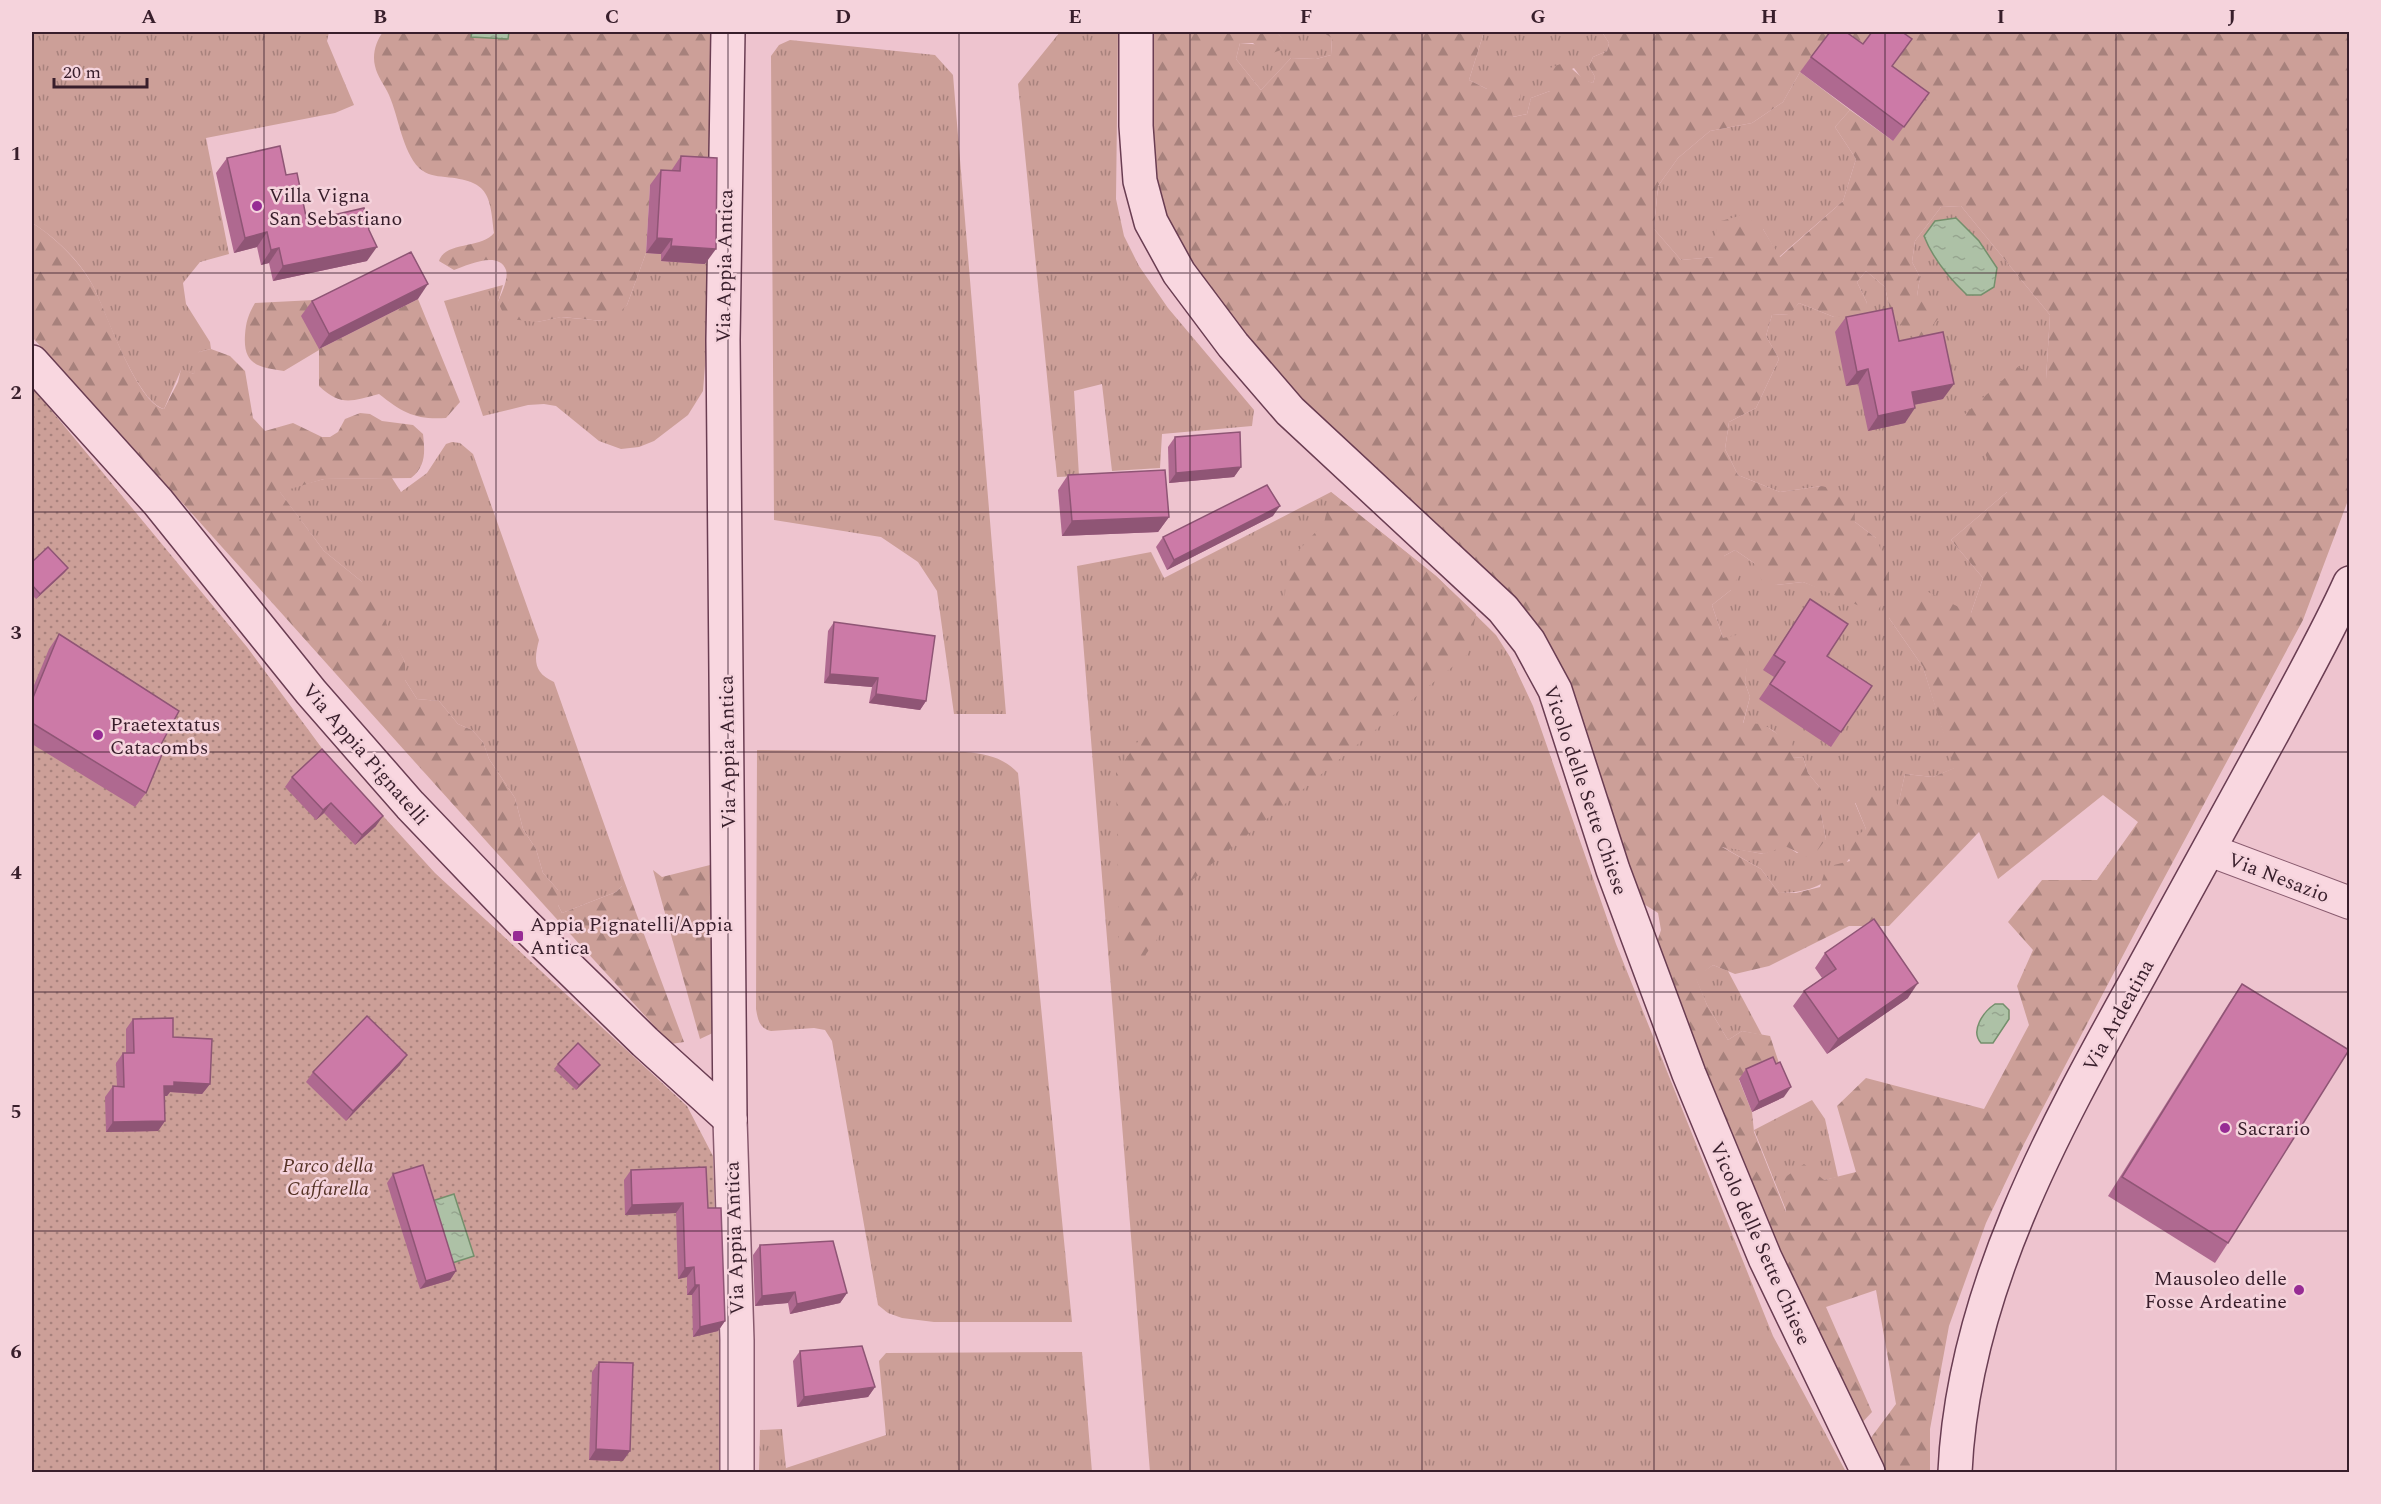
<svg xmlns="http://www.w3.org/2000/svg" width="2381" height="1504" font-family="Spectral,serif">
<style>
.grass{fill:url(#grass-tufts)}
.forest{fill:url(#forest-firs);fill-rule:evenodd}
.park{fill:url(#park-dots)}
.water{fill:url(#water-ripples);stroke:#748f6c;stroke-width:1.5}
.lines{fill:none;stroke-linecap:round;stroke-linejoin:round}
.minor-casing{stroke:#885a6e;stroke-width:34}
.tertiary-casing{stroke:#885a6e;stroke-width:36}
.secondary-casing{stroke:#6a3d52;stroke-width:36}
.minor{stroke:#f9d7e0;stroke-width:32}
.tertiary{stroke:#f9d7e0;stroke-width:33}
.secondary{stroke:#f9d7e0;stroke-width:33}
.wall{fill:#af6990}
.shaded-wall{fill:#8f5575}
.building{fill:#cc7aa7;stroke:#8f5575;stroke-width:1.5}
.grid{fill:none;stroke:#381e2b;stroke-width:1.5;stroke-opacity:0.55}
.poi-dot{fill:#972b94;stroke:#f5d3dc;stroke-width:2}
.labels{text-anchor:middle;stroke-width:5;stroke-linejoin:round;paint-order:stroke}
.poi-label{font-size:20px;fill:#381e2b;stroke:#f5d3dc;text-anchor:start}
.street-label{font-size:20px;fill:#381e2b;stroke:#f5d3dc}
.park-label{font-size:20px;font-style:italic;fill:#553225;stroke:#f5d3dc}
.neatline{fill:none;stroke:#381e2b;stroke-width:2}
.grid-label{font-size:20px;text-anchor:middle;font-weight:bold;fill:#381e2b}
</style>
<defs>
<pattern id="grass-tufts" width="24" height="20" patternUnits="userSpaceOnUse" patternTransform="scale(1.5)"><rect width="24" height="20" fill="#cc9f98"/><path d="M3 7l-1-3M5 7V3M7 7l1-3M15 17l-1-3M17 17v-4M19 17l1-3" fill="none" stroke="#a7817c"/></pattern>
<pattern id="forest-firs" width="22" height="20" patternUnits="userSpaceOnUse" patternTransform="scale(1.5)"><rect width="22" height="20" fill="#cc9f98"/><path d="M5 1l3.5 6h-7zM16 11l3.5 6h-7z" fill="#a7817c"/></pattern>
<pattern id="park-dots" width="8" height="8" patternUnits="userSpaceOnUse" patternTransform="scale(1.5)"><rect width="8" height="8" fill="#cc9f98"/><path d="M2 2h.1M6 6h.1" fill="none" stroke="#a7817c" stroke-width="1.8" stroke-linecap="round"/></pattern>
<pattern id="water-ripples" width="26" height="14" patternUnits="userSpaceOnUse" patternTransform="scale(1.5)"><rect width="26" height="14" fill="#adc1a6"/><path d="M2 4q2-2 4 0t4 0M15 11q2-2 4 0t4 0" fill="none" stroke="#96a58f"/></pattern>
</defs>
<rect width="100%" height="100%" fill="#eec4cf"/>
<g class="grass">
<path d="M32,32H329L327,41L354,105L335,113L206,138L229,254L200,262L183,283L186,304L210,342L211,349L199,352L194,374L181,370L164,409C136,401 106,312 93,286C81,262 54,236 32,223Z"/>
<path d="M1060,32H1118L1116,199L1124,236L1139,266L1168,308L1254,410L1252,426L1162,434L1160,468L1112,471L1102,384L1074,391L1079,476L1057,477L1018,84Z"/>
<path d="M1277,32H1322L1332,37L1331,55L1316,59L1291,58L1261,90L1236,59L1240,43L1288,47Z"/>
<path d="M1484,32H1602L1609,43L1607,51L1593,57L1589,66L1595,77L1593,83L1583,80L1574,68L1550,79V91L1531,98L1527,114L1512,117L1510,107L1487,89L1469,80Z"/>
<path d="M790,40L935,55L953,75L1006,714H954L937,591L918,562L881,537L774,520L771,56L779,45Z"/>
<path d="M1800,72L1850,110L1835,127L1856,159L1843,201L1779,257L1763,229L1715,257L1681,260L1654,229L1658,186L1678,158L1710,131L1752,123L1783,102Z"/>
<path d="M1961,206L2050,315L2046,379L2007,492L1951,540L1983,578L1971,613L1889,618L1923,667L1955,768L1933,777L1905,774L1898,806L1855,803L1866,829C1847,869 1827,893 1779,893L1761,869L1721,846L1763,854L1785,845L1797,853L1826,839L1821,814V789L1808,773L1803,757L1793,758C1778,733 1775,724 1743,724L1750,697L1745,683L1748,652L1723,638L1712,605L1731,590L1724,556L1735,550L1754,563L1776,585L1803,582L1830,592L1876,538L1855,522L1822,486L1780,492L1738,475L1725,449L1729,422L1756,408L1779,359L1766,336L1772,315L1789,314L1799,303L1834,317L1867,303L1857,282L1866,271L1885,287L1891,315L1917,296L1920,277L1912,262L1915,241L1941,207Z"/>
<path d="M646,253L661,254V261L713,264L703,391L688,415L654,441L639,447L621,449L599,441L556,406L544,404L528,405L483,416L444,301L503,285L498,302L537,322L561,317L603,321L627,305Z"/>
<path d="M452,442L460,443L473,454L539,640C534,659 533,673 554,682L622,875V886L616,892L562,913L558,905V890L543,873L536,849L523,829L515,798L489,759L483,742L472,730L458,724L439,701L417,699L405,680V662L361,581L324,551L279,491L324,479L392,478L401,492L427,473L446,444Z"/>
<path d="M1331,492L1436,576L1496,635L1510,657L1533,706L1616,944L1773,1336L1846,1472H1150L1077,566L1151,552L1164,578Z"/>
<path d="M757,750L965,752C986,754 1003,757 1018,773L1072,1322H934L902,1318L888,1313L878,1305L832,1041L825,1030L814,1028L771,1031C759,1028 758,1020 756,1009Z"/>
<path d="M1713,965L1728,971L1762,1035L1742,1031L1728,1040L1707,1005L1695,977Z"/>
<path d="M1812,1100L1825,1119L1838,1177L1824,1180L1788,1215L1754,1130Z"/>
<path d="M1082,1352L1092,1472H759L760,1430L782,1429L786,1468L886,1435L879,1361L886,1353Z"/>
</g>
<g class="forest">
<path d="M383,32H472L471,36L508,38L509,32H716L719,174L650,185L646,253L627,305L615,317L603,321L562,317L537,322L510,319L503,313L498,302C501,294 509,279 506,270C499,250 467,265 454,270L439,261C445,241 482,249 494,233C490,193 488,181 445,177C435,176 427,175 419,168C402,150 399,118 389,95C385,86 377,76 375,66C372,54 376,41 383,32Z"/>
<path d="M1148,32H1277L1289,47L1267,55L1253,43H1240L1236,59L1261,90L1291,58L1316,59L1331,55L1332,38L1322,32H1484L1469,80L1487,89L1504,74L1520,81V98L1510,107L1513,117L1527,114L1531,98L1550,91V68L1563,63C1575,69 1580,79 1593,83L1595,77L1589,66L1593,57L1607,51L1609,43L1602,32H2349L2350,492L2347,503L2303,620L2140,923L2024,1144L1986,1223L1949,1326L1930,1429V1472H1880L1867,1443L1896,1404L1876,1290L1826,1307L1872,1412L1857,1428L1769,1232L1654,951L1661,930L1658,913L1636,899L1564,687L1318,430L1195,283L1149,183ZM1901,54L1882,80L1893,141L1850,110L1835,127L1856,159L1843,201L1780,257L1763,229L1743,215L1717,222L1714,257L1681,260L1654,229L1658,186L1678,158L1710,131L1752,123L1783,102L1800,72L1853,59ZM1961,206L2050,315L2046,379L2017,367L1963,416L2007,492L1951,540L1983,578L1971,613L1922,589L1889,618L1923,667L1954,768L1933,777L1905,774L1898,805L1887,793L1864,794L1855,802L1866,829L1844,845L1850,861L1826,867L1820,887L1796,893H1779L1761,869L1722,847L1764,854L1785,846L1811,859L1826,839L1821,814V789L1808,773L1803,757L1793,758L1792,738L1779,735L1763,724L1743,723L1750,697L1745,683L1749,652L1741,634L1723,638L1712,605L1731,590L1740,573L1724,556L1735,550L1754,563L1763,583L1776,585L1803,582L1876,613L1889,593V569L1876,538L1855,522L1854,495L1822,486L1780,492L1738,475L1725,449L1729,422L1756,408L1779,359L1766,336L1772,315L1790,314L1799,303L1834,317L1858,316L1867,303L1857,282L1866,271L1885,287L1891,315L1919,342L1938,319L1917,296L1920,277L1912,262L1915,241L1941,207ZM2103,795L2138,822L2097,880H2042L2008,922L2033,950L2017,986L2029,1025L1984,1109L1866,1078L1837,1106L1856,1172L1824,1180L1804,1164L1784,1178L1786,1212L1754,1132L1752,1112L1739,1080L1781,1069L1770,1036L1742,1031L1728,1040L1707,1005L1696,978L1713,965L1735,974L1769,966L1849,926H1889L1979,832L1998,879Z"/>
<path d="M32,223C54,236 79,261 92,284C106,309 136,403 164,409L178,382L181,369L194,374L195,356L199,352L211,349L230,356L245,371L253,418L265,431L293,423L322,437H330L338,432L345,419L360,413L370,414L382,421L413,425L423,434C425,452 426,466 411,478L324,479L280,492L324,551L361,581L372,595L405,662V680L417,699L439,701L458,724L472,730L483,742L489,759L515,798L523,829L536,849L543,873L558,890V905L562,913L616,892L622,886V875L684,1042L671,1044C455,810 246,571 32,337Z"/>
<path d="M334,299L319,349L418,299L460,402L446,418C416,420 403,413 379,394C352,401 341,407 319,386V350L284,371C258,367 243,365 245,335C246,322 248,315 255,303Z"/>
<path d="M1331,492L1436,576L1476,614L1468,654L1191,881L1158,938L1137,966L1119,945L1116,773L1146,730L1284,610L1287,563L1324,523Z"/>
<path d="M714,864L717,1031L700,1039L653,870L662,877Z"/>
</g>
<path class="park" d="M32,387L247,647L324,751L435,873L687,1106L713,1156L723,1472H32Z"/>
<g class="water">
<path d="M472,32H509L508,39L471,37Z"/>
<path d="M1956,218L1979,241L1997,268L1994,287L1981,295H1967C1949,278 1933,259 1924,236L1935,221Z"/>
<path d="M1995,1004H2003L2009,1010V1019L1993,1043H1981C1970,1031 1983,1012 1995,1004Z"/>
<path d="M454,1194L474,1256L446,1265L426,1203Z"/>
</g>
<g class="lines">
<defs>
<path id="minor" d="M2209,850L2350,903"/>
<path id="tertiary" d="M730,1119L737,1340V1472"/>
<g id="secondary">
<path d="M728,32L723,340L730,1119"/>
<path d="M1136,32V126L1140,181L1151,222L1179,273L1233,345L1290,411L1503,609L1529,642L1555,690L1613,870L1689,1074L1765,1258L1868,1472"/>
<path d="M32,362L158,502L311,692L410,805L523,923L645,1042L730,1119"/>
<path d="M1955,1472C1963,1293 2053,1131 2138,978C2183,896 2228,814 2273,732C2299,683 2327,634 2350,583"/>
</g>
</defs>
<use href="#minor" class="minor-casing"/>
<use href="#tertiary" class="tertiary-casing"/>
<use href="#secondary" class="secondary-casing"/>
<use href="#minor" class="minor"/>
<use href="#tertiary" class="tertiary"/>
<use href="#secondary" class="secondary"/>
</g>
<g class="wall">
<path d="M1811,57L1893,66L1929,93L1893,141L1800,72Z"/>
<path d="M681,156L705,264L661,261V254L646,253L650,185L661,170L671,171Z"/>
<path d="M227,158L307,221L367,261L273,281L269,263L261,265L257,247L234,253L216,173Z"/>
<path d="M418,299L319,349L301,316L312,301Z"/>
<path d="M1846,317L1899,341L1943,399L1914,405L1905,423L1868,431L1858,384L1846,386L1835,332Z"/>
<path d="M1175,437L1241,467L1234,477L1169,483L1168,447Z"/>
<path d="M1068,475L1169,517L1158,532L1062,536L1058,490Z"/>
<path d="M1273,516L1167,570L1156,547L1163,537Z"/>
<path d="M32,562L68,568L64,573L36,599L32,594Z"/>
<path d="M1810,599L1841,732L1831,747L1759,699L1774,677L1763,670Z"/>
<path d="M834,622L926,701L920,710L869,703L872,687L824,683L828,631Z"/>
<path d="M59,634L146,793L135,807L32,744V690L49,649Z"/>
<path d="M292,777L376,826L355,845L324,813L316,820L285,787Z"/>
<path d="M1825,953L1908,998L1827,1054L1793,1006L1804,991L1822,978L1815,968Z"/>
<path d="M2242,984L2228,1243L2215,1263L2108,1196L2229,1003Z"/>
<path d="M133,1019L173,1037L210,1084L202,1094L170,1092L167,1096H164L165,1121L158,1131L106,1132L105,1097L113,1086L117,1087L116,1063L123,1053H126V1029Z"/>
<path d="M558,1064L600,1065L596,1070L576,1090L554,1069Z"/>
<path d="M400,1065L346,1121L306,1082L313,1072Z"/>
<path d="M1746,1069L1784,1097L1752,1112L1739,1079Z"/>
<path d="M631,1170L708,1208L725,1321L718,1331L693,1337L692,1295H687V1277L678,1279L676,1213L625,1215L624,1180Z"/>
<path d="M393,1174L456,1271L450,1280L420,1289L387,1183Z"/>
<path d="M760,1245L847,1293L840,1303L790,1314L788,1303L755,1306L753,1255Z"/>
<path d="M800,1351L875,1387L868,1397L797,1407L793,1361Z"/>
<path d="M599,1362L623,1461L589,1460L592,1372Z"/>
</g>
<g class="shaded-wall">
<path d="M267,232L257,247L234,253L245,238Z"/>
<path d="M657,238L672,239L661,254L646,253Z"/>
<path d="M671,246L716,249L705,264L661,261Z"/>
<path d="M377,247L367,261L273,281L283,266Z"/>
<path d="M279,248L269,263L261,265L271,250Z"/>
<path d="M428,284L418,299L319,349L329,334Z"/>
<path d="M1868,369L1858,384L1846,386L1857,372Z"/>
<path d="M1954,384L1943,399L1902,407L1912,392Z"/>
<path d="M1915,408L1905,423L1868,431L1878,416Z"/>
<path d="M1241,467L1234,477L1169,483L1176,473Z"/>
<path d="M1280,506L1273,516L1167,570L1174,560Z"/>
<path d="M1169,517L1158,532L1062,536L1072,521Z"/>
<path d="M68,568L64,573L36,599L40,594Z"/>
<path d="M830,674L878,678L872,687L824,683Z"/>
<path d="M876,694L926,701L920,710L869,703Z"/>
<path d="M331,803L324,813L316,820L323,810Z"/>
<path d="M383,816L376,826L355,845L362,835Z"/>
<path d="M1918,983L1908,998L1827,1054L1838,1039Z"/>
<path d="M407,1055L400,1065L346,1121L353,1111Z"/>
<path d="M600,1065L596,1070L576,1090L579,1085Z"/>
<path d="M174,1082L210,1084L202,1094L170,1092L167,1096H157L164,1086Z"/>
<path d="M1791,1087L1784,1097L1752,1112L1759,1102Z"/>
<path d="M165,1121L158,1131L106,1132L113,1122Z"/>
<path d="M683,1203L676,1213L625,1215L632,1205Z"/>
<path d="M694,1267L687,1277L678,1279L685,1268Z"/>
<path d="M456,1271L450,1280L420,1289L426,1281Z"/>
<path d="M695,1285H699L692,1295H687Z"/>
<path d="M795,1292L788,1303L755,1306L762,1296Z"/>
<path d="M847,1293L840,1303L790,1314L797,1304Z"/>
<path d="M725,1321L718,1331L693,1337L700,1327Z"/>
<path d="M875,1387L868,1397L797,1407L804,1397Z"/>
<path d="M596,1449L630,1451L623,1461L589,1460Z"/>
</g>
<g class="building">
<path d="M1830,32H1846L1863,44L1872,32H1902L1912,39L1892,66L1929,93L1904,127L1811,57Z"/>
<path d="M280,146L286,175L297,173L307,221L364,208L369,230L377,247L283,266L279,248L271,250L267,232L245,238L227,158Z"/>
<path d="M681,156L717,158L716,249L671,246L672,239L657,238L661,170L680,171Z"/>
<path d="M411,252L428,284L329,334L312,301Z"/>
<path d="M1892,308L1899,341L1943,332L1954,384L1912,392L1915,408L1878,416L1868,369L1857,372L1846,317Z"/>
<path d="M1240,432L1241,467L1176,473L1175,437Z"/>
<path d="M1165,470L1169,517L1072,521L1068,475Z"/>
<path d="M1267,485L1280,506L1174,560L1163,537Z"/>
<path d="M48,547L68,568L40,594L32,585V562Z"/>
<path d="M1810,599L1848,624L1827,656L1872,686L1841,732L1770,684L1785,662L1774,655Z"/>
<path d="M834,622L935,636L926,701L876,694L878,678L830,674Z"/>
<path d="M59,634L179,711L158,750L163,752L146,793L32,723V700Z"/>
<path d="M322,749L383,816L362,835L331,803L323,810L292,777Z"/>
<path d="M1874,919L1918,983L1838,1039L1804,991L1836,969L1825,953Z"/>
<path d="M2242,984L2349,1050L2228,1243L2122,1177Z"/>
<path d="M367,1016L407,1055L353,1111L313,1072Z"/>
<path d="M173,1018V1037L212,1039L210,1084L174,1082V1086H164L165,1121L113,1122V1086L124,1087L123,1053H134L133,1019Z"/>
<path d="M578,1043L600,1065L579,1085L558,1064Z"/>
<path d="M1773,1057L1776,1064L1780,1062L1791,1087L1759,1102L1746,1069Z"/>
<path d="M423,1165L456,1271L426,1281L393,1174Z"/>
<path d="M706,1167L708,1208H721L725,1321L700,1327L699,1285H695L694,1267L685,1268L683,1203L632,1205L631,1170Z"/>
<path d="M833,1241L847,1293L797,1304L795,1292L762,1296L760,1245Z"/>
<path d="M862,1346L875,1387L804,1397L800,1351Z"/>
<path d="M599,1362L633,1363L630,1451L596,1449Z"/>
</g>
<path class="grid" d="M264,32V1472M496,32V1472M728,32V1472M959,32V1472M1190,32V1472M1422,32V1472M1654,32V1472M1885,32V1472M2116,32V1472M32,273H2350M32,512H2350M32,752H2350M32,992H2350M32,1231H2350"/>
<g class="poi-dot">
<circle cx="257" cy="206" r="6"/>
<circle cx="98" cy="735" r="6"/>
<rect x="512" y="930" width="12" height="12" rx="3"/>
<circle cx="2225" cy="1128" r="6"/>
<circle cx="2299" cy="1290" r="6"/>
</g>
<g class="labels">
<g class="poi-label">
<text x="269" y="202">Villa Vigna<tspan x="269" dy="23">San Sebastiano</tspan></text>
<text x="110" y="731">Praetextatus<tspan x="110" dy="23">Catacombs</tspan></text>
<text x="530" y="931">Appia Pignatelli/Appia<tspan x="530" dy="23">Antica</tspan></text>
<text x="2237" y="1135">Sacrario</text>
<text x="2287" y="1285" text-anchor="end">Mausoleo delle<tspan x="2287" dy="23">Fosse Ardeatine</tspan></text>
</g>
<g class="street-label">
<text transform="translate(724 266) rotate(-89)" y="7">Via Appia Antica</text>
<text transform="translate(727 752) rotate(-91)" y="7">Via Appia Antica</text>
<text transform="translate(366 754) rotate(49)" y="7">Via Appia Pignatelli</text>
<text transform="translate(1586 790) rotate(71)" y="7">Vicolo delle Sette Chiese</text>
<text transform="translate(2279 877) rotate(21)" y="7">Via Nesazio</text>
<text transform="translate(2118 1015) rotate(-61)" y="7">Via Ardeatina</text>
<text transform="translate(734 1238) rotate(-92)" y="7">Via Appia Antica</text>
<text transform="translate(1761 1243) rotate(66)" y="7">Vicolo delle Sette Chiese</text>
</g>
<g class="park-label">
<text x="328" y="1172">Parco della<tspan x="328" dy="23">Caffarella</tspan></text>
</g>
</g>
<rect width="2381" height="1504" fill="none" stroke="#f5d3dc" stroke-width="66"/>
<path d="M54 78v9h93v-9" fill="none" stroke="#381e2b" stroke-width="3"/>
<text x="63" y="78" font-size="18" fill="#381e2b" stroke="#f5d3dc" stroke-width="4.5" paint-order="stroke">20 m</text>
<rect x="33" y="33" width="2315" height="1438" class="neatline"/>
<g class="grid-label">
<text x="149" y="23">A</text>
<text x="380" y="23">B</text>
<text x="612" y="23">C</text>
<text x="843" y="23">D</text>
<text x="1075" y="23">E</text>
<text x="1306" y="23">F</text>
<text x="1538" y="23">G</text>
<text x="1769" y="23">H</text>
<text x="2001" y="23">I</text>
<text x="2232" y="23">J</text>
<text x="16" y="160">1</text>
<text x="16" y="399">2</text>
<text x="16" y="639">3</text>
<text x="16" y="879">4</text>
<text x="16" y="1118">5</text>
<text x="16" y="1358">6</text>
</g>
</svg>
